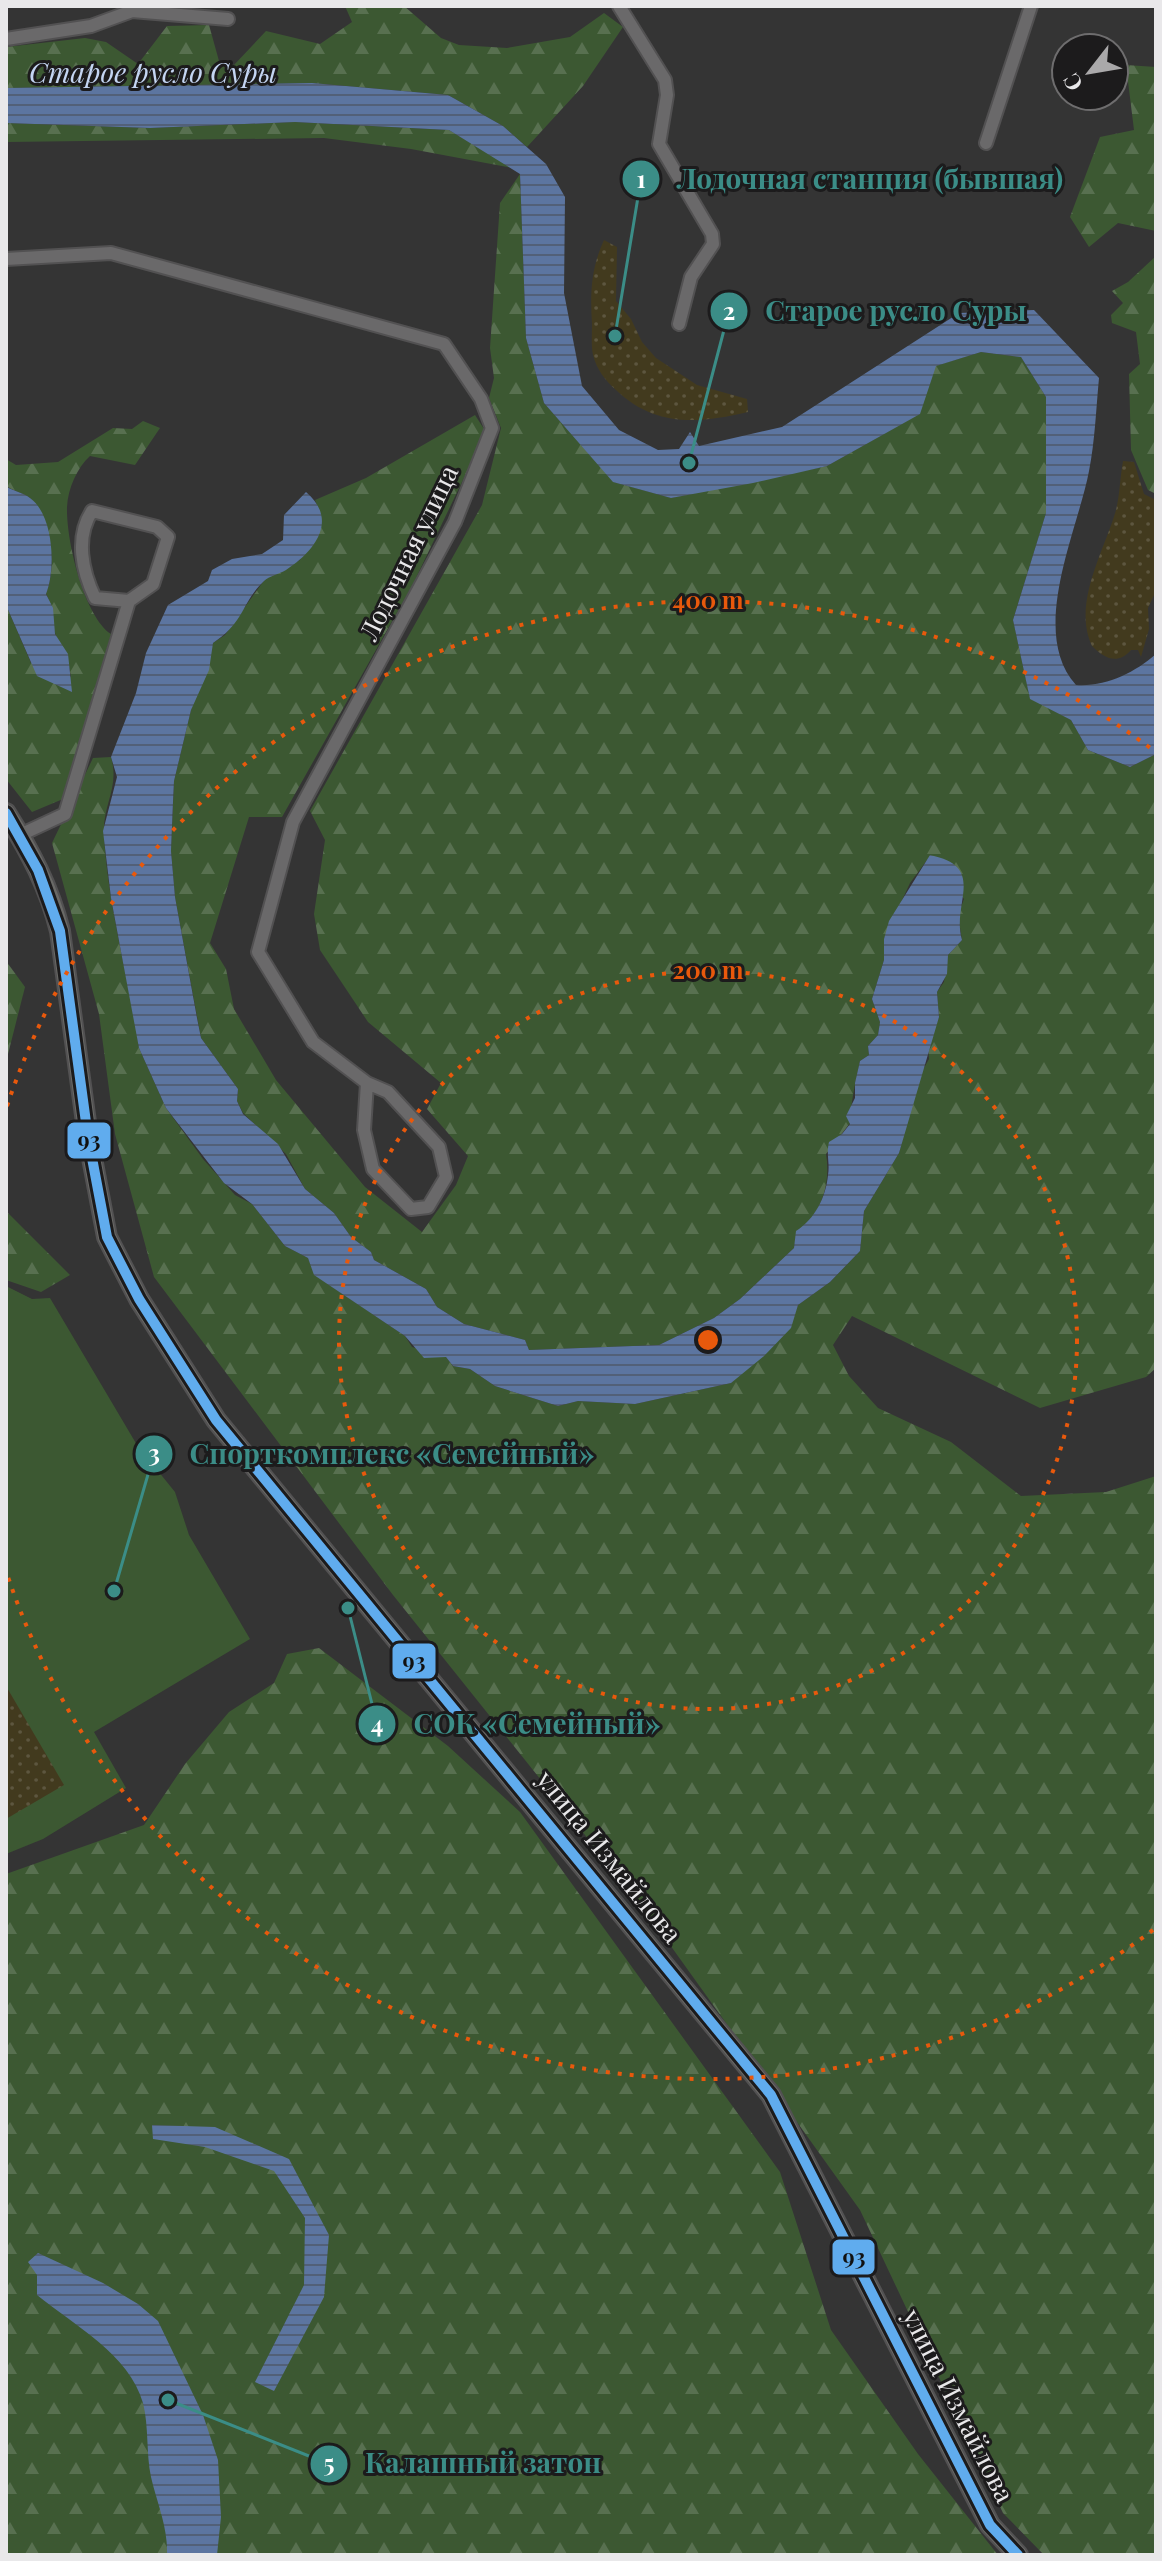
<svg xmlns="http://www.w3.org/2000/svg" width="1162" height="2561" font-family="'Playfair Display',serif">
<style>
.grass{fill:#3c5832}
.forest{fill:url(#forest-firs)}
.sand{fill:url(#sand-dots)}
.water{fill:url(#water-rules)}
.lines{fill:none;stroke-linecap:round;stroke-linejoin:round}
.minor-casing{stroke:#525152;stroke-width:16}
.secondary-casing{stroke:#525152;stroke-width:22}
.minor{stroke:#6a696a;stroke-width:12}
.secondary{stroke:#6a6a67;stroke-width:18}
.bus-1-casing{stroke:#1c1b1c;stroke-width:16}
.bus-1{stroke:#60acee;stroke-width:10}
.ring{fill:none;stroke:#e8590c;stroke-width:4;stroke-dasharray:4 8}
.labels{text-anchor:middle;stroke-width:6;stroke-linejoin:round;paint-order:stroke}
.street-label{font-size:26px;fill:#e9e8ea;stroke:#1c1b1c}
.water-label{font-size:28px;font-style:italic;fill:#c4d5f2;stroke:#1c1b1c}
.centre{fill:#e8590c;stroke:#1c1b1c;stroke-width:4}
.ring-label{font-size:24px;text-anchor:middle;font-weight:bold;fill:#e8590c;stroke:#1c1b1c;stroke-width:6;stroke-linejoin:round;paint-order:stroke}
.leader{fill:none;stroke:#3b8d87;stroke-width:3}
.callout-dot{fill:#3b8d87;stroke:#1c1b1c;stroke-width:3}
.mark-label{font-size:24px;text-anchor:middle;font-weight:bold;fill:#fff}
.callout-label{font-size:28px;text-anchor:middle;font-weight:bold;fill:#3b8d87;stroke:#1c1b1c;stroke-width:6;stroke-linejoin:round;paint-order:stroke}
.line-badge{stroke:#1c1b1c;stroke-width:3}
.pale-badge-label{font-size:22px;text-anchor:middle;font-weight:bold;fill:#111}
</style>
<defs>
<pattern id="forest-firs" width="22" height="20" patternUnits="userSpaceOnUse" patternTransform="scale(2)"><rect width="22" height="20" fill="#3c5832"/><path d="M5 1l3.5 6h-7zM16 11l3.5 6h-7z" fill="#587050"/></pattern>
<pattern id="sand-dots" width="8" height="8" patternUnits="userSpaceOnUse" patternTransform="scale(2)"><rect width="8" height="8" fill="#423a1e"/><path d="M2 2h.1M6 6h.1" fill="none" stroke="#5d563f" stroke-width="1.8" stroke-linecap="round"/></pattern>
<pattern id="water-rules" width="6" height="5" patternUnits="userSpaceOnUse" patternTransform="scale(2)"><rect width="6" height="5" fill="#5c75a0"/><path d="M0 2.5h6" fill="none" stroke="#526078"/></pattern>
</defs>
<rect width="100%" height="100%" fill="#343434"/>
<path class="grass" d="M6,1286L32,1299L50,1298L137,1445L175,1492L189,1535L250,1639L94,1732L126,1788L43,1839L6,1854Z"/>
<g class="forest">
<path d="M345,6H404L441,38L459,45L507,48L570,37L604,13L623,27L583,86L527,147L503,126L448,95L312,83L6,88V47L85,38L106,42L138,64L167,26L209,25L219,61L234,65L266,31L320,44L352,22Z"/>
<path d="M1126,65L1156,67V231L1118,223L1089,247L1070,217L1100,137L1134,130Z"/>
<path d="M295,122L449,130L513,168L411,149L324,138L6,142V123L150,128Z"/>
<path d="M520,174L526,338L544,403L614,482L671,498L827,466L919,414L935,366L981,352L1021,357L1046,397V513L1013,620L1030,698L1071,720L1088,750L1130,767L1156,754V1368L1146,1377L1040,1408L852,1316L833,1345L849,1376L878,1408L951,1442L1021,1496L1106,1492L1156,1476V2555H1044L1003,2513L860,2210L645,1910L393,1595L154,1277L115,1134L99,1014L52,843L93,758L111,757C120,788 102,805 104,835C108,908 129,977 139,1048L166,1108L203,1159L235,1195L252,1204L285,1246L308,1258L315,1275L405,1336L412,1347L446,1357L453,1366L470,1369L495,1386L558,1406L578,1401L635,1404L731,1383L794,1316L798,1305L830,1282L860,1251L864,1211L899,1153L919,1077L929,1059L928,1046L939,1017L937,992L944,982L948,955L962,940L958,915L964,899L930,856L910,883L884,939V960L872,999L880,1022L878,1035L868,1046L869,1055L860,1061C856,1079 850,1106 850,1123L826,1154C831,1182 822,1215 797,1231L794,1248L740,1299L714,1318L659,1345L529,1350L525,1340L464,1324L437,1307L426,1289L374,1260L371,1252L351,1237L334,1213L305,1189L286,1154L243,1113L237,1101L238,1089L201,1038L175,897L171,851L174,781L191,710L213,643L225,635L265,579L300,560L319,510L315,500L366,478L475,415L486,432L413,584L282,817H249L210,943L226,969L234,1009L276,1080L365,1187L422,1232L456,1185L468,1156L427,1109L441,1083L368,1022L320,950L314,914L325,840L310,811L482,505L501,428L489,398L494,378L490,348L500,203Z"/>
<path d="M1156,256V494L1148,490L1131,450L1129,374L1140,364L1136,332L1112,323L1111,315L1123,303L1112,291L1128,282Z"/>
<path d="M143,421L160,428L135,465L90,456C77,468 68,488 67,507C66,540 84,616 111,634L63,799L32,812L6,779V605L31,663L71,677C68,654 62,652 55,633C49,619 53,607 46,593C57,568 52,519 30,498C25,494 14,491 8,487L6,491V459L16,465L58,462L113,428L132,429Z"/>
<path d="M6,961L25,987L6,1062Z"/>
<path d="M6,1211L70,1275L41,1292L6,1280Z"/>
<path d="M319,1648L448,1746L520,1812L780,2172L831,2330L918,2454L998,2555H6V1874L144,1825L185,1764L229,1712L274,1683L287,1654Z"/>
</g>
<g class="sand">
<path d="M604,240L617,247L616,301L631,319L642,342L656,358L697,385L747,399L748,412C697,424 655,427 616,390C605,380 597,370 593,355C591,345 592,334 592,324C590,293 591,268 604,240Z"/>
<path d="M1123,461L1134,462L1144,494L1156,500V591L1148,608L1149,629L1141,657L1138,650H1131C1118,665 1105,659 1092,646C1072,603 1104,552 1116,510C1120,494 1120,477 1123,461Z"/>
<path d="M6,1686L64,1785L6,1819Z"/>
</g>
<g class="water">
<path d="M312,83L448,95L503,126L546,164L565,197L564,293L582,386L619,430L658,450L679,449L690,432L699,446L782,427L959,313L1034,310L1099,378C1096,409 1095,441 1089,471C1078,530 1028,632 1076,685C1106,687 1134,673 1156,654V754L1130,767L1088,750L1071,720L1030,699L1013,620L1046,513V397L1021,357L981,352L936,366L920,414L827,466L753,483L671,498L613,482L544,403L526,338L520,174L449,130L295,122L150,128L6,123V88Z"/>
<path d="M7,487C14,491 24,493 30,498C54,515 56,570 46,594L53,608L55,634L68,654L72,692L37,676L6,605Z"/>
<path d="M306,492C339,520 315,551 286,570C279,574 269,576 264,581C241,603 245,622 213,643L209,670L191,710L174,781L173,802L171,851L175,897L197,1018L201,1038L238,1089L237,1101L243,1114L278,1144L305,1189L334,1213L351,1237L371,1252L374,1260L426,1289L437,1307L464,1324L525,1340L529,1350L659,1345L714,1318L740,1299L794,1248L796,1231C815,1219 826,1197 828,1175C830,1163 826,1154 829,1142L842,1134L850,1124L846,1116L855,1098V1083L860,1061L869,1055L868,1046L878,1035L880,1022L872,999L884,960V939L889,921L930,855C988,867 951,903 962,940L948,955L947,974L937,992L939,1017L899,1153L864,1211L860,1251L830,1282L798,1305L791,1328L764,1356L731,1383L635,1404L578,1401L558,1406L495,1386L470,1369L453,1366L446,1357L424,1358L405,1336L314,1275L308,1258L285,1246L252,1204L224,1183L166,1108L139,1048L111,898L103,831L117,777L111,757L136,693L146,653L168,605L208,581L212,570L232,559L262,554L283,540L284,515Z"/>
<path d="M152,2125L215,2127L289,2159L329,2235L324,2297L274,2391L255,2382L304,2285L305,2218L274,2171L205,2147L153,2139Z"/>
<path d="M38,2253L103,2283L138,2304L158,2321L203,2415L218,2460L221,2517L217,2555H167C168,2527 157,2503 151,2477C146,2453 149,2427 143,2403C129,2354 75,2326 37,2295V2275L28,2262Z"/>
</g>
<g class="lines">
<defs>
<g id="minor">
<path d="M619,6L665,80L667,95L659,144L712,234L713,244L691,277L679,324"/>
<path d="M6,39L91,26L132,11L228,19"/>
<path d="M986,143L1031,6"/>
<path d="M6,259L111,253L444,344L481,399L492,428L455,522L293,822L258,952L313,1042L367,1083L388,1092L439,1147L446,1177L428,1207L411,1209L373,1169L364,1130L367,1083"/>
<path d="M20,835L65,814L129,601L153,584L168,537L157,527L92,511C75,537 82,571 95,598L129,601"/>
</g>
<path id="secondary" d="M6,813C30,851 49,887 60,931L88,1137L107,1237L139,1299L216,1420L771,2095L990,2525L1018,2555"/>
</defs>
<use href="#minor" class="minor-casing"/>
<use href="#secondary" class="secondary-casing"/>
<use href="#minor" class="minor"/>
<use href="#secondary" class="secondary"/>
<defs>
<path id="bus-1" d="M6,813L38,870L60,931L88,1137L107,1237L139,1299L216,1420L771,2095L990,2525L1018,2555"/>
</defs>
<use href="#bus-1" class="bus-1-casing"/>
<use href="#bus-1" class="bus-1"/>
</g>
<g class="ring">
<circle cx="708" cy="1340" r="369"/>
<path d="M1153 1930A739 739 0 0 1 7 1574M7 1106A739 739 0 0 1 1153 750"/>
</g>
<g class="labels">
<g class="street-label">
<text transform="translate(409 553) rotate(-64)" y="9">Лодочная улица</text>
<text transform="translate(609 1857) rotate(51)" y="9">улица Измайлова</text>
<text transform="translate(958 2406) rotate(63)" y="9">улица Измайлова</text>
</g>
<g class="water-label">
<text x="153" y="83">Старое русло Суры</text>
</g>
</g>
<circle cx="708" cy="1340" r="12" class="centre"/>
<g class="ring-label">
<text x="708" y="609">400 m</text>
<text x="708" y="979">200 m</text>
</g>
<path class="leader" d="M615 336L641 179M689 463L729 311M114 1591L154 1454M348 1608L377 1724M168 2400L329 2464"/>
<g class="callout-dot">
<circle cx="615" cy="336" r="8"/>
<circle cx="689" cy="463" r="8"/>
<circle cx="114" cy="1591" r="8"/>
<circle cx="348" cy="1608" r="8"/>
<circle cx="168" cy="2400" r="8"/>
<circle cx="641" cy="179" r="20"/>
<circle cx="729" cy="311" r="20"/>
<circle cx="154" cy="1454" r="20"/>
<circle cx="377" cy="1724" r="20"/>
<circle cx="329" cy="2464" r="20"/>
</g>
<g class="mark-label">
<text x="641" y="188">1</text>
<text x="729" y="320">2</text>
<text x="154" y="1462">3</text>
<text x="377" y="1733">4</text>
<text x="329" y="2472">5</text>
</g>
<g class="callout-label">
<text x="870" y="189">Лодочная станция (бывшая)</text>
<text x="896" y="321">Старое русло Суры</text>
<text x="392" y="1464">Спорткомплекс «Семейный»</text>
<text x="537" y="1734">СОК «Семейный»</text>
<text x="483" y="2473">Калашный затон</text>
</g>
<g class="line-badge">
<rect x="66" y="1121" width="46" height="39" rx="8" fill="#60acee"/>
<rect x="391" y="1642" width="46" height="38" rx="8" fill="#60acee"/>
<rect x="831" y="2238" width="45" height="38" rx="8" fill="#60acee"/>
</g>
<g class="pale-badge-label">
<text x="89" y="1148">93</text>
<text x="414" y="1669">93</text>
<text x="854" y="2265">93</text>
</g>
<rect width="1162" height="2561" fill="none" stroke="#e9e8ea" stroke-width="16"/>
<g transform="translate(1090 72) rotate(239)"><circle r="38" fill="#1c1b1c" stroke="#6e6d6e" stroke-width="2"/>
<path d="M0-6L14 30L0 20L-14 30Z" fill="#aaa9aa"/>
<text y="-12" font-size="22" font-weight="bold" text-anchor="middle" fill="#e9e8ea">С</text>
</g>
</svg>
